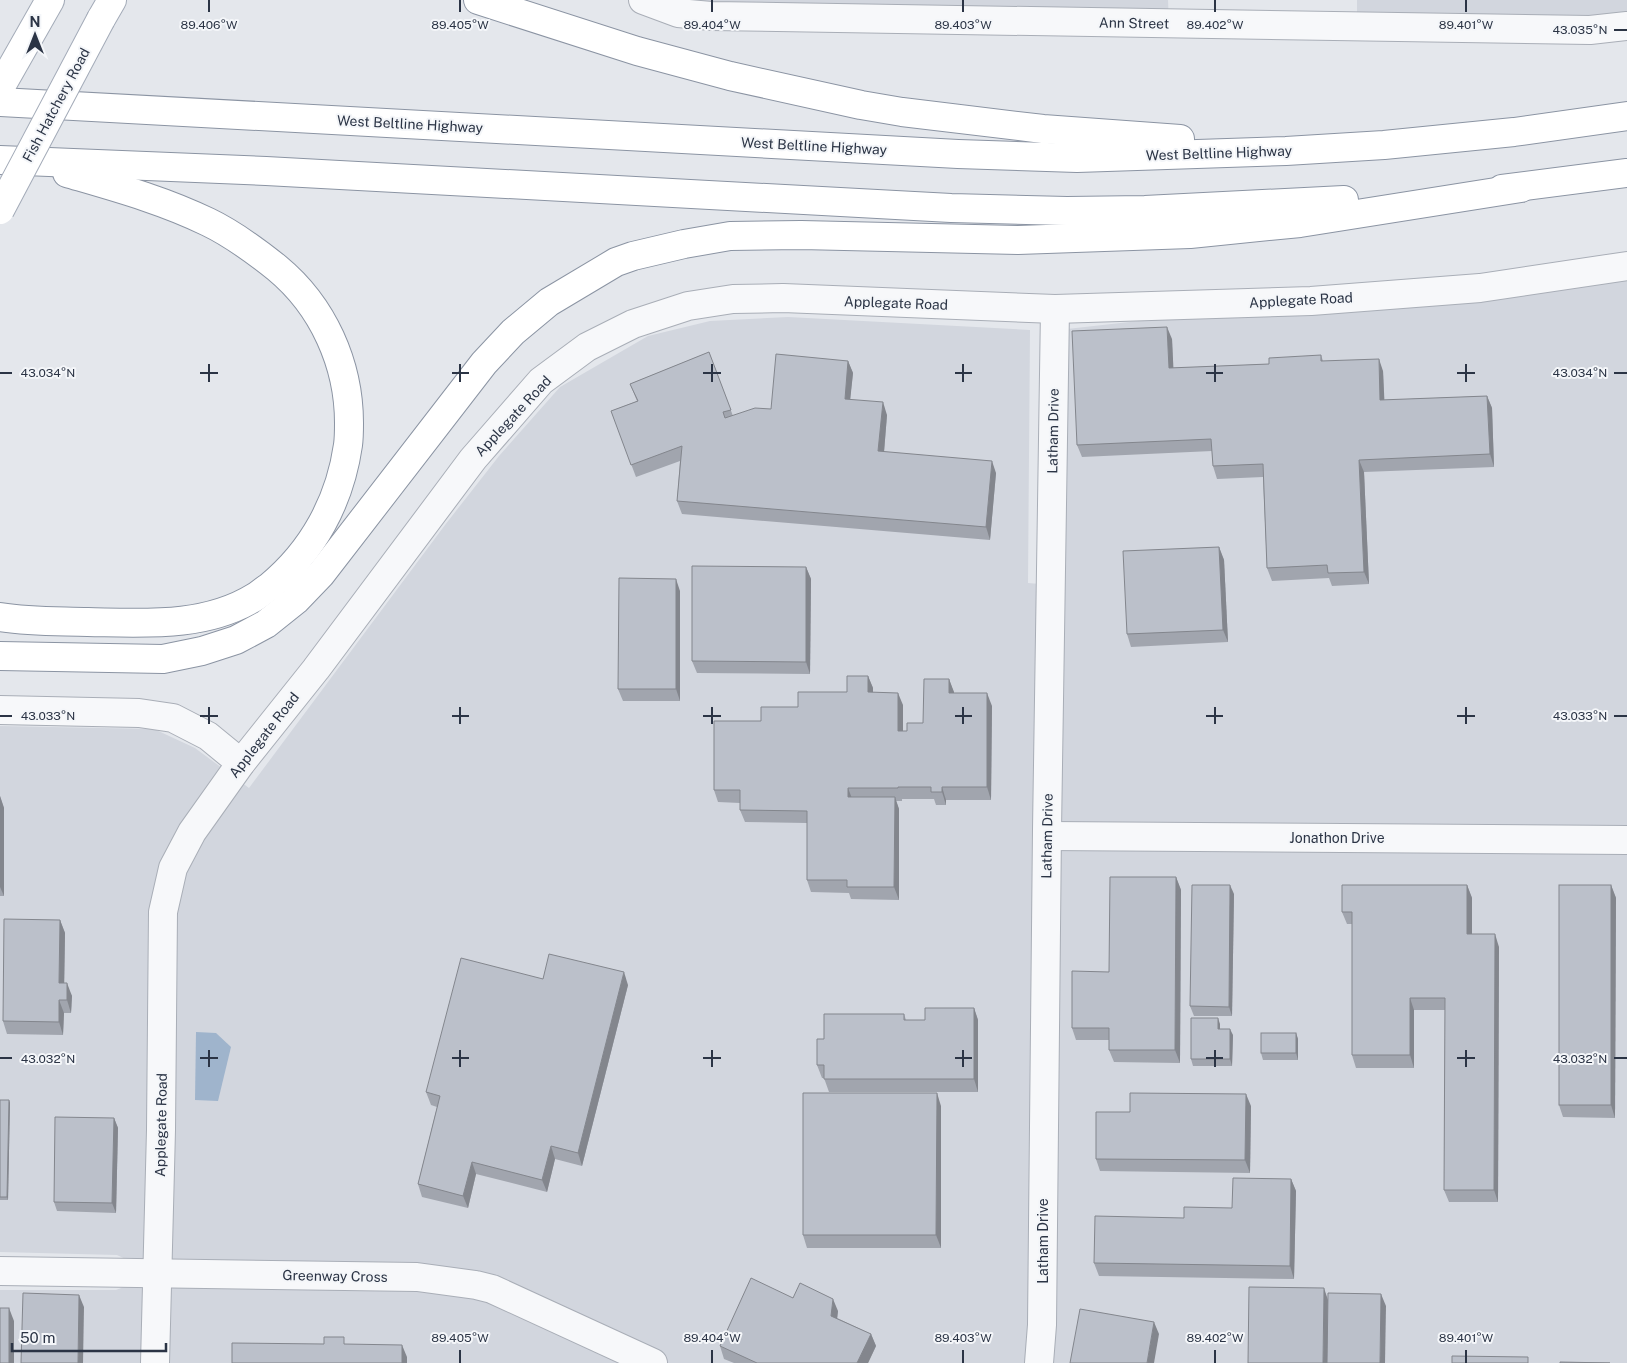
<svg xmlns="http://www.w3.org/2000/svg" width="1627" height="1363" font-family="'Public Sans',sans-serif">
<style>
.built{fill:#d2d6de}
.water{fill:#9fb4cc}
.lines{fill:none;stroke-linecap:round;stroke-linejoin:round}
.minor-casing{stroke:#a9aeb7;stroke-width:30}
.major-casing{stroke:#a3abb8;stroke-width:30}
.highway-casing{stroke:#8b94a3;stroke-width:30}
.minor{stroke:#f7f8fa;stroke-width:28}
.major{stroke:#fff;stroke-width:28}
.highway{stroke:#fff;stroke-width:28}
.major-bridge-casing{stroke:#a3abb8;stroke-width:30;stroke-linecap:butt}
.major-bridge{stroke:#fff;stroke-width:28}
.wall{fill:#a1a5ae}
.shaded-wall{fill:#83868d}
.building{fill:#bbc0ca;stroke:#83868d}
.ticks{fill:none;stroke:#2b3445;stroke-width:2}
.labels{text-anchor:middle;stroke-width:4;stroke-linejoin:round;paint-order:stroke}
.street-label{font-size:14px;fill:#2b3445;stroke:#f4f6f9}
.ticks-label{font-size:12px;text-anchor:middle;fill:#2b3445;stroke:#f4f6f9;stroke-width:4;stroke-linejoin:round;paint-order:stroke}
</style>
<rect width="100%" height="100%" fill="#e4e7ec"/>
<g class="built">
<path d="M677,0H1168L1169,24L807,17Z"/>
<path d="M1357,0H1627V26L1357,27Z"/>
<path d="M1627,266V1363H0V1290H116L157,1274L117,1255L0,1252V726L154,729L195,748L249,788L445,525L499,456L560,387L648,336L710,321L788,317L1030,330L1028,583L1064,586L1067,329Z"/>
</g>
<path class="water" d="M196,1032L216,1033L231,1047L218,1101L195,1100Z"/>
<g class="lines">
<defs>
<g id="minor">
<path d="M643,0L678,13L711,16L1590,30L1627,26"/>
<path d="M0,710L139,713L173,718L208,736L241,763"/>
<path d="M1047,836L1627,840"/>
<path d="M0,1271L417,1277L476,1285L492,1289L653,1363"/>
<path d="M155,1363L161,1130L163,912L173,868L192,832L241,763L316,669L473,459L541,381L587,347L633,324L688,306L733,299L783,298L1055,309L1311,301L1480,288L1627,266"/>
<path d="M1039,1363L1042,1325L1047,830L1055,309"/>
</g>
<g id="major">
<path d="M101,19L112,0"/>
<path d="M0,88L50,0"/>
</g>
<g id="highway">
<path d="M478,0L637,51L730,76L861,105L902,112L1043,129L1180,139"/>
<path d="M0,102L958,154L1077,158L1286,151L1384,145L1514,132L1627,116"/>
<path d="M0,160L266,171L951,208L1067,211L1145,210L1344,200"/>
<path d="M1502,189L1627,173"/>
<path d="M0,617C29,622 58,621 88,622C144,623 205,628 255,597C260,594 264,590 269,587C313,551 340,501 348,445C349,438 349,430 349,423C349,364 323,306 277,268C257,252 231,233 208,222C163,200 115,187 67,173"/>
<path d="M0,656L163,659L202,651L236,640L266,624L296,600L321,574L484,363L513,332L549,302L616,262L633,256L684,244L730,236L801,235L1018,240L1190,234L1300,223L1521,188"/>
</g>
</defs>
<use href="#minor" class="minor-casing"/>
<use href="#major" class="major-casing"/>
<use href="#highway" class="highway-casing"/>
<use href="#minor" class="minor"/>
<use href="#major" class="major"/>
<use href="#highway" class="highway"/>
<defs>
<path id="major-bridge" d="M0,210L101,19"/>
</defs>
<use href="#major-bridge" class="major-bridge-casing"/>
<use href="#major-bridge" class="major-bridge"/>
</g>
<g class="wall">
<path d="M1172,339L1173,368L1269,364L1321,355L1323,361L1383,371L1384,400L1487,396L1492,408L1494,467L1364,472L1369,584L1332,586L1329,578L1272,581L1267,568L1263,477L1217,479L1213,466L1212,451L1082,457L1077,445Z"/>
<path d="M709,352L733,416L771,409L848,361L853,373L850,399L887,415L884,452L996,473L990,540L682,514L677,501L680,461L636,477L611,411L637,401L630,384Z"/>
<path d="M1219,547L1224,560L1228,642L1131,647L1127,634Z"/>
<path d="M806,567L811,579L810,674L697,673L692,661Z"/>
<path d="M680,591V701H623L618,689Z"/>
<path d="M868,676L873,688V692L903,705V731H907L923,723L949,679L954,693L992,706L991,800H946V805H936L934,799H902V801H896L899,809V900L851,899L849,893L811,892L807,880V823L745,822L740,810V803L718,802L714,790L761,721L798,707L847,692Z"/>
<path d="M0,796L4,808V896H0Z"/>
<path d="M1176,877L1181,890L1180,1063L1114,1062L1109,1050V1040H1076L1072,1028L1109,972Z"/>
<path d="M1467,885L1472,898V934L1499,947L1498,1202H1449L1444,1190L1445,1010H1414V1068H1356L1352,1055V924H1347L1342,912Z"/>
<path d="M1611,885L1616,898L1615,1118L1563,1117L1559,1105Z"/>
<path d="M1234,894L1232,1016H1194L1190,1006Z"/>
<path d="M60,920L65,933L64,983L72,996L71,1013H64L63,1035L7,1034L3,1021Z"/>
<path d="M543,979L628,985L582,1166L555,1159L547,1192L476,1174L468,1208L422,1197L418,1184L437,1107L431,1105L426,1092Z"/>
<path d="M974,1008L978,1020V1092H829L824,1078H822L817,1065L824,1039L904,1014L906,1020H925Z"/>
<path d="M1220,1024V1029L1233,1035L1232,1066H1193L1191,1059Z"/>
<path d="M1296,1033L1298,1039V1060H1263L1261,1053Z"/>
<path d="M0,1100H9L10,1103L8,1200H0Z"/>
<path d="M941,1106V1248H807L803,1235Z"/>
<path d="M1251,1106L1250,1173L1100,1171L1096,1159L1130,1112Z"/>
<path d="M114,1118L118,1128L116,1213L57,1211L54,1202Z"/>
<path d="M1291,1179L1296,1191L1294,1279L1099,1276L1094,1263L1184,1218L1232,1208Z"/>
<path d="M793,1298L838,1311L837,1318L871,1334L876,1346L868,1363H734L724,1359L720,1346Z"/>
</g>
<g class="shaded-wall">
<path d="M1167,327L1172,339L1174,380L1169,368Z"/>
<path d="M1379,359L1383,371L1385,413L1380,400Z"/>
<path d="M848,361L853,373L849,411L845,399Z"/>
<path d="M1487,396L1492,408L1494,467L1490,454Z"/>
<path d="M883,402L887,415L883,464L878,451Z"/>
<path d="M1359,460L1364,472L1369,584L1364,572Z"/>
<path d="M992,461L996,473L990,540L986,527Z"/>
<path d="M1219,547L1224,560L1228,642L1223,630Z"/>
<path d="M806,567L811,579L810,674L806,662Z"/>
<path d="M676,579L680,591V701L676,689Z"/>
<path d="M868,676L873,688V705L868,692Z"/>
<path d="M949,679L954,692V706L949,693Z"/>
<path d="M898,693L903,705V744L898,731Z"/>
<path d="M987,693L992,706L991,800L987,787Z"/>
<path d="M942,787L946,800V805L942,792Z"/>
<path d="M848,788L853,801L848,797Z"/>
<path d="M0,796L4,808V896L0,887Z"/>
<path d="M895,797L899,809V900L894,887Z"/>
<path d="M1176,877L1181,890L1180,1063L1175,1050Z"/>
<path d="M1230,885L1234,894L1232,1016L1229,1007Z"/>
<path d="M1467,885L1472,898V947L1467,934Z"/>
<path d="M1611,885L1616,898L1615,1118L1611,1105Z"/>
<path d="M60,920L65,933L64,996L59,983Z"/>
<path d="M1495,934L1499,947L1498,1202L1494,1190Z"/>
<path d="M624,972L628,985L582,1166L578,1153Z"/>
<path d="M67,983L72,996L71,1013L67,1000Z"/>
<path d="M1410,998L1414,1010V1068L1410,1055Z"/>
<path d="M59,1000L64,1013L63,1035L59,1022Z"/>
<path d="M974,1008L978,1020V1092L974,1079Z"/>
<path d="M1218,1018L1220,1024V1035L1218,1029Z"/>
<path d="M1230,1029L1233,1035L1232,1066L1230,1059Z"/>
<path d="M1296,1033L1298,1039V1060L1296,1053Z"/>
<path d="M937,1093L941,1106V1248L936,1235Z"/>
<path d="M1246,1094L1251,1106L1250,1173L1245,1160Z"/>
<path d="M9,1100L10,1103L8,1200L7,1197Z"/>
<path d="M114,1118L118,1128L116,1213L112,1203Z"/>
<path d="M551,1146L555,1159L547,1192L542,1180Z"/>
<path d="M472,1162L476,1174L468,1208L463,1196Z"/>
<path d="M1291,1179L1296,1191L1294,1279L1290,1266Z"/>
<path d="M1324,1288L1328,1300V1363H1323Z"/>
<path d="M1381,1294L1386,1306L1385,1363H1380Z"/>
<path d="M79,1295L84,1307L83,1363H78Z"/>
<path d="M833,1299L838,1311L836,1328L831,1316Z"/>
<path d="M9,1308L14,1321V1363H9Z"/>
<path d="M1154,1322L1159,1334L1154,1363H1147Z"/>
<path d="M871,1334L876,1346L868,1363H857Z"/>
<path d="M402,1345L407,1357V1363H402Z"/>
</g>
<g class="building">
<path d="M1167,327L1169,368L1269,364V358L1321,355V361L1379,359L1380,400L1487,396L1490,454L1359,460L1364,572L1328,573L1327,565L1267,568L1263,464L1213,466L1211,439L1077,445L1072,331Z"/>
<path d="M709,352L731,410L723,412L725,418L755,408L771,409L776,354L848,361L845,399L883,402L878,451L992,461L986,527L677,501L682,446L631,465L611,411L638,401L630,384Z"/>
<path d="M1219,547L1223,630L1127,634L1123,551Z"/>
<path d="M692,566L806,567V662L692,661Z"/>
<path d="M619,578L676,579V689H618Z"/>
<path d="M847,676H868V692L898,693V731H907V723H923L924,679H949V693H987V787H942V792H931V787H898V788H848V797H895L894,887H847V880H807V811L740,810V790H714V721H761V707H798V692H847Z"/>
<path d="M1110,877H1176L1175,1050H1109V1028H1072V971L1109,972Z"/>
<path d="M1192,885H1230L1229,1007L1190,1006Z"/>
<path d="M1342,885H1467V934H1495L1494,1190H1444L1445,998H1410V1055H1352V912H1342Z"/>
<rect x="1559" y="885" width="52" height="220"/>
<path d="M4,919L60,920L59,983H67V1000H59V1022L3,1021Z"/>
<path d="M549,954L624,972L578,1153L551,1146L542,1180L472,1162L463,1196L418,1184L440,1096L426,1092L461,958L543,979Z"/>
<path d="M925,1008H974V1079H824V1065H817V1039H824V1014H904V1020H925Z"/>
<path d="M1191,1018H1218V1029H1230V1059H1191Z"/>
<rect x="1261" y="1033" width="35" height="20"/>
<path d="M803,1093H937L936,1235H803Z"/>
<path d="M1130,1093L1246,1094L1245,1160L1096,1159V1112H1130Z"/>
<path d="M0,1100H9L7,1197H0Z"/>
<path d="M55,1117L114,1118L112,1203L54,1202Z"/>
<path d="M1233,1178L1291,1179L1290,1266L1094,1263L1095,1216L1184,1218V1207L1232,1208Z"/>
<path d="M751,1278L793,1298L800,1283L833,1299L831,1316L871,1334L857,1363H757L720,1346Z"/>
<path d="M1249,1287L1324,1288L1323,1363H1248Z"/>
<path d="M23,1293L79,1295L78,1363H21Z"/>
<path d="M1328,1293L1381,1294L1380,1363H1327Z"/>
<rect x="0" y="1308" width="9" height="55"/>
<path d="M1080,1309L1154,1322L1147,1363H1070Z"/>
<path d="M324,1337H344V1344L402,1345V1363H232V1343L324,1344Z"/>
<path d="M1452,1356L1528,1357V1363H1452Z"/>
<path d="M1560,1362L1610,1363H1560Z"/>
</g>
<path class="ticks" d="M209,0V12M460,0V12M712,0V12M963,0V12M1215,0V12M1466,0V12M1614,30H1627M209,364V382M460,364V382M712,364V382M963,364V382M1215,364V382M1466,364V382M0,373H12M200,373H218M452,373H469M703,373H721M955,373H972M1206,373H1223M1457,373H1475M1614,373H1627M209,707V724M460,707V724M712,707V724M963,707V724M1215,707V724M1466,707V724M0,716H12M200,716H218M452,716H469M703,716H721M955,716H972M1206,716H1223M1457,716H1475M1614,716H1627M209,1050V1067M460,1050V1067M712,1050V1067M963,1050V1067M1215,1050V1067M1466,1050V1067M0,1058H12M200,1058H218M452,1058H469M703,1058H721M955,1058H972M1206,1058H1223M1457,1058H1475M1614,1058H1627M460,1350V1363M712,1350V1363M963,1350V1363M1215,1350V1363M1466,1350V1363"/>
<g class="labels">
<g class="street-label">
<text transform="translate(1134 23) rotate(1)" y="5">Ann Street</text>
<text transform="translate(56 105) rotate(-62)" y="5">Fish Hatchery Road</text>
<text transform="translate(410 124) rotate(3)" y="5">West Beltline Highway</text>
<text transform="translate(814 146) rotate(3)" y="5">West Beltline Highway</text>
<text transform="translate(1219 153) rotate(-2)" y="5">West Beltline Highway</text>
<text transform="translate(1301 300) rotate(-3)" y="5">Applegate Road</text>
<text transform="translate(896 303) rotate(2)" y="5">Applegate Road</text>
<text transform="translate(513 416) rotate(-47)" y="5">Applegate Road</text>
<text transform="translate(1053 431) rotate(-89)" y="5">Latham Drive</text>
<text transform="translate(264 735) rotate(-52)" y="5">Applegate Road</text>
<text transform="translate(1047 836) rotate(-89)" y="5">Latham Drive</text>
<text x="1337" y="843">Jonathon Drive</text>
<text transform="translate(161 1125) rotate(-89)" y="5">Applegate Road</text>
<text transform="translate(1043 1241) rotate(-90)" y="5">Latham Drive</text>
<text transform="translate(335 1276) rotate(1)" y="5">Greenway Cross</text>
</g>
</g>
<g class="ticks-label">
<text x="209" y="29">89.406°W</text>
<text x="460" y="29">89.405°W</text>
<text x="712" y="29">89.404°W</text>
<text x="963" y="29">89.403°W</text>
<text x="1215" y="29">89.402°W</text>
<text x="1466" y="29">89.401°W</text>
<text x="1580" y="34">43.035°N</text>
<text x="48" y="377">43.034°N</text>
<text x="1580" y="377">43.034°N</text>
<text x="48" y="720">43.033°N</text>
<text x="1580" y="720">43.033°N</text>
<text x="48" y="1063">43.032°N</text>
<text x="1580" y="1063">43.032°N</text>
<text x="460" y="1342">89.405°W</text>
<text x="712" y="1342">89.404°W</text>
<text x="963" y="1342">89.403°W</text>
<text x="1215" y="1342">89.402°W</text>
<text x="1466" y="1342">89.401°W</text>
</g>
<g transform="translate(35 35)" stroke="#f4f6f9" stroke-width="4" paint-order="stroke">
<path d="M0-4L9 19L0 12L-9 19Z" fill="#2b3445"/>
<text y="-8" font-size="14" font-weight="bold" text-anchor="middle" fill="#2b3445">N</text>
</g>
<path d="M12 1343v8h154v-8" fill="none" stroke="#2b3445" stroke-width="2.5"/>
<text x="20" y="1343" font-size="15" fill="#2b3445" stroke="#f4f6f9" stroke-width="4" paint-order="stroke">50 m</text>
</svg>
